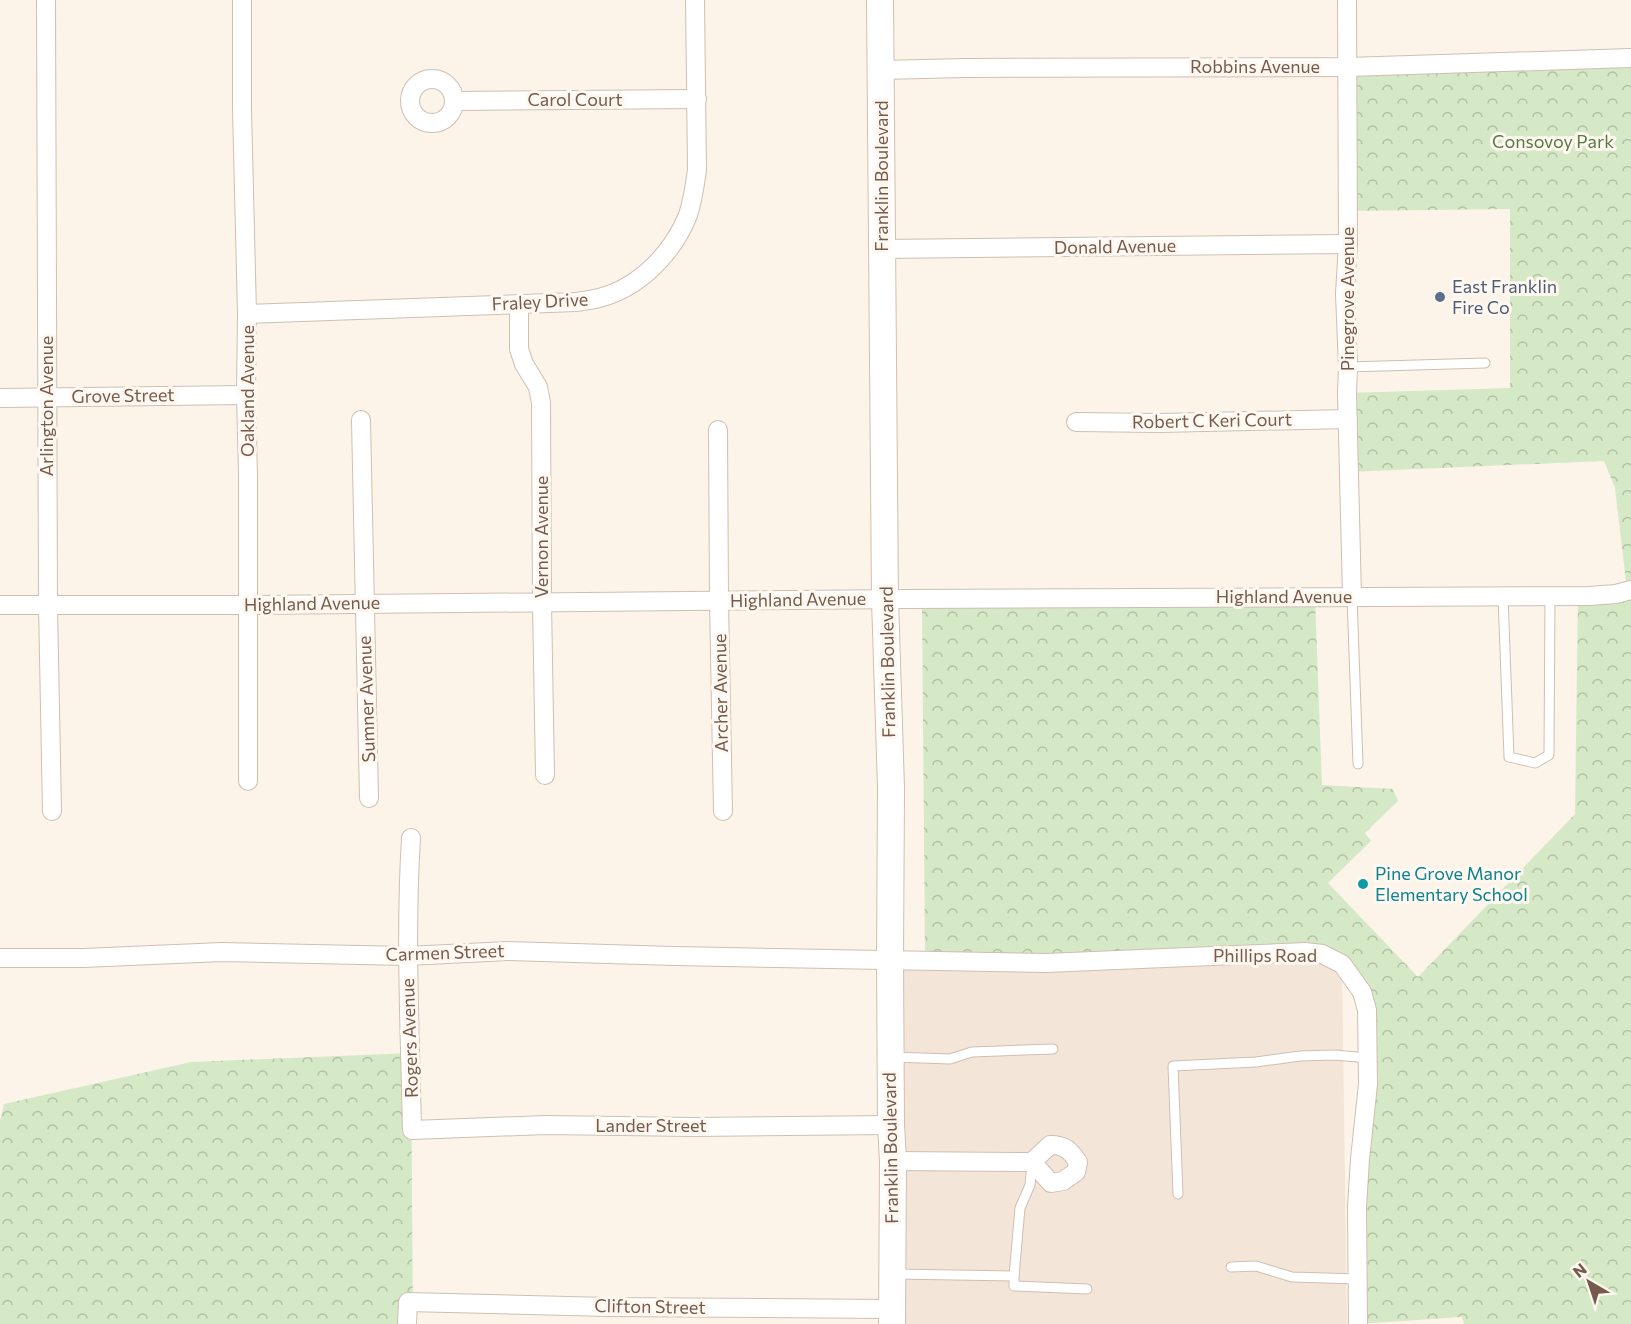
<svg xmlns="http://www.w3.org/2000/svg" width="1631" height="1324" font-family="Commissioner,sans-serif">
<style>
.residential{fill:#f3e6d8}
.forest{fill:url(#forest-crowns)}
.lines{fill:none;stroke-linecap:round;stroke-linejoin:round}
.lane-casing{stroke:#d0beb1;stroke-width:11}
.street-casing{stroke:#d0beb1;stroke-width:20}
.secondary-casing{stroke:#d3beaf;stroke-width:28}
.lane{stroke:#fff;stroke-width:9}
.street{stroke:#fff;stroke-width:18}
.secondary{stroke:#fff;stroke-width:26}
.service-dot{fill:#5c6f8a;stroke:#fef8f0;stroke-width:2}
.culture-dot{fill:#0f9aa8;stroke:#fef8f0;stroke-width:2}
.labels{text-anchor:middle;stroke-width:6;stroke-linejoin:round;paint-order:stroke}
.street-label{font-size:18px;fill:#765a4d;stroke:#fef8f0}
.park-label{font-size:18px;fill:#577b45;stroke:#fef8f0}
.service-label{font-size:18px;fill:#4e5e75;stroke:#fef8f0;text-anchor:start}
.culture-label{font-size:18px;fill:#0d838f;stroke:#fef8f0;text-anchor:start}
</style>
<defs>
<pattern id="forest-crowns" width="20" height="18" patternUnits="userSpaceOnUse" patternTransform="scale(1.5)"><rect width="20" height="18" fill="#d6e9c7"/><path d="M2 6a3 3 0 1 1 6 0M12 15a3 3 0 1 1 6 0" fill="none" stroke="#b2c0a4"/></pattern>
</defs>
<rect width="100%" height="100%" fill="#fcf4e9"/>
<path class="residential" d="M890,959L1342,964L1347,1324H893Z"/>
<g class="forest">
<path d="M1631,61V1324H1464L1462,1317L1359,1324L1358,1283L1376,1018L1337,962L925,958L922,604L1315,598L1322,785L1393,789L1398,801L1365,833L1371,841L1328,883L1418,977L1575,814L1578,595L1627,590L1615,488L1604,461L1349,472L1347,393L1510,388V209L1348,211V67Z"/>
<path d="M411,1053L413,1324H0V1121L4,1104L191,1062Z"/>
</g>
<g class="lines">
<defs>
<g id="lane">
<path d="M1348,367L1485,363"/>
<path d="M1503,596L1509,757L1535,763L1549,755L1550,596"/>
<path d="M1352,597L1358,764"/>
<path d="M893,1057L950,1059L972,1052L1053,1049"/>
<path d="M1178,1194L1173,1066L1256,1062L1300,1056L1335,1055L1368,1058"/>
<path d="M1231,1267L1256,1266L1292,1277L1358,1279"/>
<path d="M895,1274L1014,1276L1020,1208L1030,1185L1032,1163"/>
<path d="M1014,1276V1286L1087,1289"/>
</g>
<g id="street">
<path d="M46,0L48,605L52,811"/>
<path d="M242,0V109L247,314L246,395L248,475V781"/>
<path d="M1347,0L1348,244L1345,294L1348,367L1347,393L1352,597"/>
<path d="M881,70L965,68L1348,67L1630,58"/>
<circle cx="432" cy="101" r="22"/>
<path d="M454,101L697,99"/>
<path d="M882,249L1348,244"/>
<path d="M519,304V349L524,364L538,387L541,403L542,603L545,775"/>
<path d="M247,314L576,302C583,301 591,300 599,298C639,288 673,253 688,215C693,200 695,185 697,170L695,0"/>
<path d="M0,398L246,395"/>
<path d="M361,420L369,798"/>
<path d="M1076,422L1159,423L1348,419"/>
<path d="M718,430L719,601L723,811"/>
<path d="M0,605H249L906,599L1589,596L1616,594L1631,590"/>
<path d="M411,838C405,935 410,1033 412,1130L546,1125L694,1127L891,1125"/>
<path d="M0,958H83L222,952L407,956L508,951L674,956L1046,963L1305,952L1322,954L1342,964L1362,992L1367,1010L1368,1084L1360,1159L1357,1207L1358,1324"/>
<path d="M1050,1145C1065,1145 1070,1150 1078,1162L1076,1172L1063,1181L1051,1183L1032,1162Z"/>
<path d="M893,1161L1032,1162"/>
<path d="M407,1324L408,1302L608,1307L892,1309"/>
</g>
<path id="secondary" d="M880,0L885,599L891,788L890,959L891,1125L893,1161L892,1324"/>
</defs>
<use href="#lane" class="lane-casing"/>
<use href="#street" class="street-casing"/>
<use href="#secondary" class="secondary-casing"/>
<use href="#lane" class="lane"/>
<use href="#street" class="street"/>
<use href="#secondary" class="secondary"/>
</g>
<circle class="service-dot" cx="1440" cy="297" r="6"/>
<circle class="culture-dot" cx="1363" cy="884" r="6"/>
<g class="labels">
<g class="street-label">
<text x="1255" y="73">Robbins Avenue</text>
<text x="575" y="106">Carol Court</text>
<text transform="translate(882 176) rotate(-90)" y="6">Franklin Boulevard</text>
<text transform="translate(1115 247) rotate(-1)" y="6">Donald Avenue</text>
<text transform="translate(1348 299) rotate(-90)" y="6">Pinegrove Avenue</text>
<text transform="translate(540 302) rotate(-3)" y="6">Fraley Drive</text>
<text transform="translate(248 391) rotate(-90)" y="6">Oakland Avenue</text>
<text transform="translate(123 396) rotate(-1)" y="6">Grove Street</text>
<text transform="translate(47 406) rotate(-90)" y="6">Arlington Avenue</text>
<text transform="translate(1212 421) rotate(-1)" y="6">Robert C Keri Court</text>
<text transform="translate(542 537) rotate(-90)" y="6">Vernon Avenue</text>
<text x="1284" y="603">Highland Avenue</text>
<text transform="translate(798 600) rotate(-1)" y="6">Highland Avenue</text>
<text transform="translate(312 604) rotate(-1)" y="6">Highland Avenue</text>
<text transform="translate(888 662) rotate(-91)" y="6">Franklin Boulevard</text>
<text transform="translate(721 693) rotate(-91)" y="6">Archer Avenue</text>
<text transform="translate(367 699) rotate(-92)" y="6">Sumner Avenue</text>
<text transform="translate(445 953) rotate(-2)" y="6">Carmen Street</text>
<text x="1265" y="962">Phillips Road</text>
<text transform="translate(410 1038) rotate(-92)" y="6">Rogers Avenue</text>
<text x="651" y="1132">Lander Street</text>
<text transform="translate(891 1148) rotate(-91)" y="6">Franklin Boulevard</text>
<text transform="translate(650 1307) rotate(1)" y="6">Clifton Street</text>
</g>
<g class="park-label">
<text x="1553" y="148">Consovoy Park</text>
</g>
<g class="service-label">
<text x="1452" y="293">East Franklin<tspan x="1452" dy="21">Fire Co</tspan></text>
</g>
<g class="culture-label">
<text x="1375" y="880">Pine Grove Manor<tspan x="1375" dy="21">Elementary School</tspan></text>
</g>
</g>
<g transform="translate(1589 1282) rotate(321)" stroke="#fef8f0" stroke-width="4.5" paint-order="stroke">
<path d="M0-4.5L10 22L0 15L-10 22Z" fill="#765a4d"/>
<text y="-9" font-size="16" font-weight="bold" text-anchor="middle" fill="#765a4d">N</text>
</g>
</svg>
